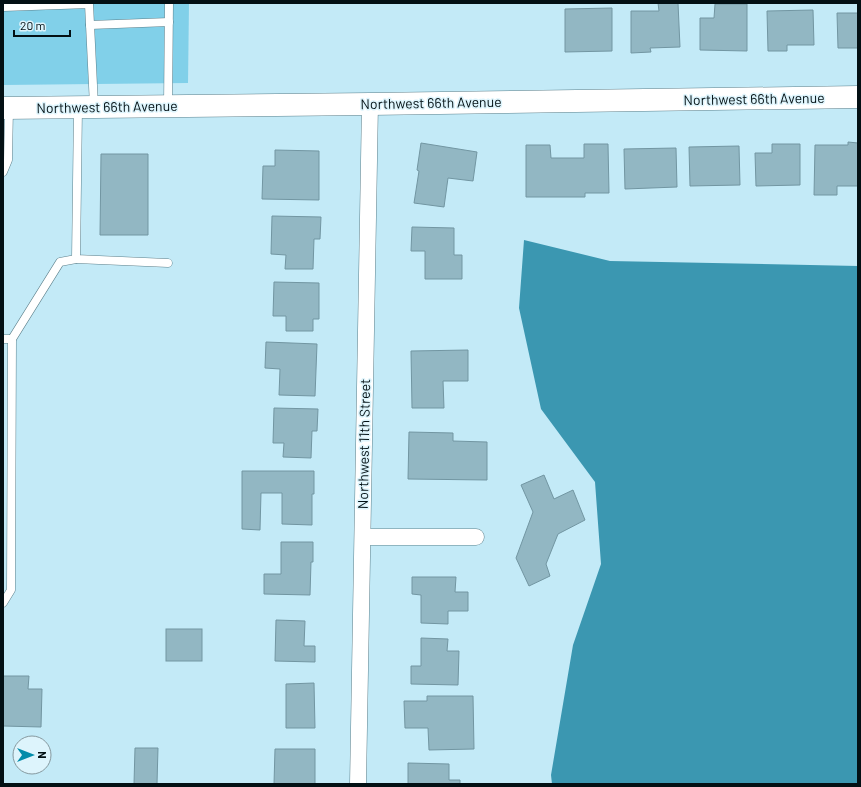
<svg xmlns="http://www.w3.org/2000/svg" width="861" height="787" font-family="Barlow,sans-serif">
<style>
.green{fill:#81d0e9}
.water{fill:#3b97b1}
.building{fill:#92b7c3;stroke:#7296a2}
.lines{fill:none;stroke-linecap:round;stroke-linejoin:round}
.lane-casing{stroke:#5d818c;stroke-width:9}
.street-casing{stroke:#5d818c;stroke-width:17}
.secondary-casing{stroke:#5d818c;stroke-width:23}
.lane{stroke:#fff;stroke-width:8}
.street{stroke:#fff;stroke-width:16}
.secondary{stroke:#fff;stroke-width:22}
.labels{text-anchor:middle;stroke-width:3;stroke-linejoin:round;paint-order:stroke}
.street-label{font-size:14px;fill:#031014;stroke:#ddf4fc}
</style>
<rect width="100%" height="100%" fill="#c3eaf7"/>
<path class="green" d="M3,3H189L188,83L3,85Z"/>
<path class="water" d="M524,240L610,261L858,266V784H552L551,775L573,645L601,564L595,482L541,409L519,308Z"/>
<g class="building">
<path d="M658,3H678L680,47L650,48L651,52L631,53V11H659Z"/>
<path d="M715,4H747V51L700,50V18H714Z"/>
<path d="M612,8V51L565,52V9Z"/>
<path d="M813,10L814,45H787V51H768L767,11Z"/>
<path d="M837,13H858V48H838Z"/>
<path d="M848,142L858,143V186H837V195H814L815,145H848Z"/>
<path d="M421,143L477,152L473,181L448,178L444,207L414,203L419,171L417,170Z"/>
<path d="M584,144H608L609,193H585V197H526V145H550L551,158H584Z"/>
<path d="M772,144H800V185L756,186L755,153H772Z"/>
<path d="M739,146L740,185L690,186L689,147Z"/>
<path d="M676,148L677,187L625,189L624,149Z"/>
<path d="M275,150L319,151V200L262,199L263,166H275Z"/>
<path d="M101,154H148V235H100Z"/>
<path d="M272,216L321,217L320,239H314L313,269H285L286,255L271,254Z"/>
<path d="M412,227L454,228V255H462V279H425V251H411Z"/>
<path d="M274,282L319,283V319H313V331H286V316H273Z"/>
<path d="M266,342L317,344L315,396L279,395L280,369L265,368Z"/>
<path d="M468,350V381H443L444,408H412L411,351Z"/>
<path d="M274,408L318,409L317,431H312L311,458L283,457L284,443H273Z"/>
<path d="M409,432L453,433V441L487,442V480L408,479Z"/>
<path d="M242,471H314V494H312V525L282,524V493H261L260,530L242,529Z"/>
<path d="M544,475L554,499L573,490L585,520L558,534L546,564L550,576L529,586L516,558L533,512L521,485Z"/>
<path d="M281,542H313V562H311L310,595L264,594V574H281Z"/>
<path d="M412,577H456L455,592H468V611H448V624L421,623V595L412,594Z"/>
<path d="M276,620L305,621L304,646H315V662L275,661Z"/>
<rect x="166" y="629" width="36" height="32"/>
<path d="M421,638L448,639L447,651H459L458,685L411,684V666H421Z"/>
<path d="M3,676H29L28,689H42L41,727L3,726Z"/>
<path d="M314,683L315,728H286V684Z"/>
<path d="M427,696H473L474,749L429,750L428,728H405L404,701H427Z"/>
<path d="M135,748H158L157,784H134Z"/>
<path d="M275,749H315V784H274Z"/>
<path d="M408,763L449,764V780H460V784H408Z"/>
</g>
<g class="lines">
<defs>
<g id="lane">
<path d="M3,7L89,4L94,106"/>
<path d="M90,25L169,22"/>
<path d="M168,105L169,3"/>
<path d="M78,108L76,259L168,263"/>
<path d="M3,172L8,160L9,108"/>
<path d="M3,339H12"/>
<path d="M3,603L11,590L12,339L60,262L76,259"/>
</g>
<g id="street">
<path d="M363,537H476"/>
<path d="M358,784L370,104"/>
</g>
<path id="secondary" d="M3,108L370,104L858,97"/>
</defs>
<use href="#lane" class="lane-casing"/>
<use href="#street" class="street-casing"/>
<use href="#secondary" class="secondary-casing"/>
<use href="#lane" class="lane"/>
<use href="#street" class="street"/>
<use href="#secondary" class="secondary"/>
</g>
<g class="labels">
<g class="street-label">
<text transform="translate(754 99) rotate(-1)" y="5">Northwest 66th Avenue</text>
<text transform="translate(431 103) rotate(-1)" y="5">Northwest 66th Avenue</text>
<text transform="translate(107 107) rotate(-1)" y="5">Northwest 66th Avenue</text>
<text transform="translate(364 444) rotate(-89)" y="5">Northwest 11th Street</text>
</g>
</g>
<rect width="861" height="787" fill="none" stroke="#031014" stroke-width="8"/>
<g transform="translate(32 755) rotate(90)"><circle r="19" fill="#ddf4fc" stroke="#86999f"/>
<path d="M0-3L7 15L0 10L-7 15Z" fill="#008caa"/>
<text y="-6" font-size="11" font-weight="bold" text-anchor="middle" fill="#031014">N</text>
</g>
<path d="M14 30v6h56v-6" fill="none" stroke="#031014" stroke-width="2"/>
<text x="20" y="30" font-size="12" fill="#031014" stroke="#ddf4fc" stroke-width="3" paint-order="stroke">20 m</text>
</svg>
